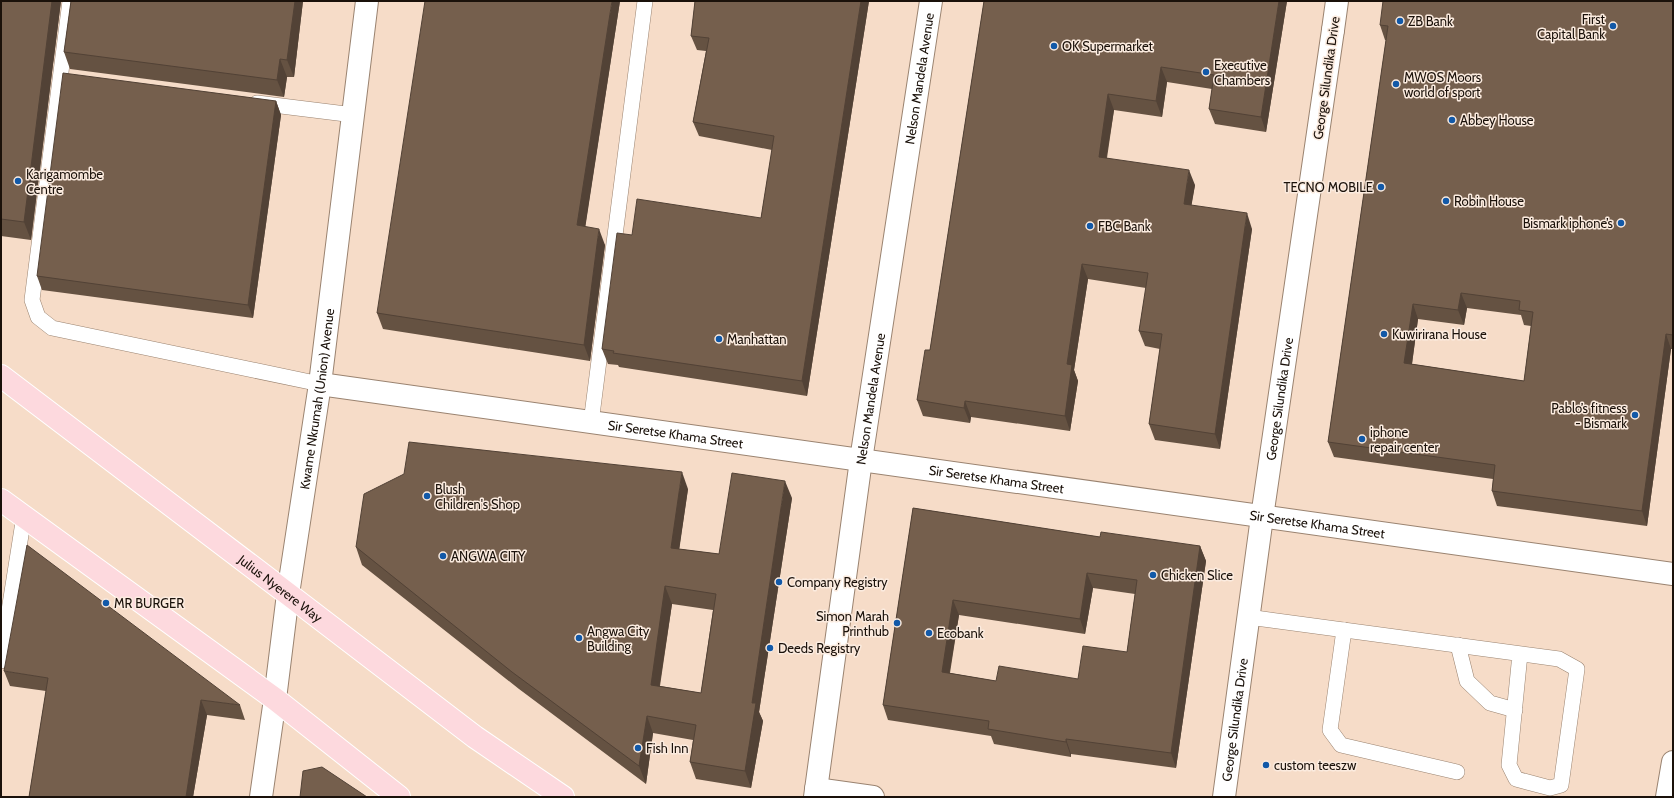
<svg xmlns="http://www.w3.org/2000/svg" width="1674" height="798" font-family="Cabin,sans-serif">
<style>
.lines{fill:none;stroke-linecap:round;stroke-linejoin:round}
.service-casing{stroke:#9a8370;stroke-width:16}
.pedestrian-casing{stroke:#9a8370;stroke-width:24}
.minor-casing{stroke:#9a8370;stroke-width:24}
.tertiary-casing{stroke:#9a8370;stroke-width:24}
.primary-casing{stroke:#fff;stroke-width:24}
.service{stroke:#fff;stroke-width:15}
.pedestrian{stroke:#fff;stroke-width:22}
.minor{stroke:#fff;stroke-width:22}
.tertiary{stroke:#fff;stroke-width:22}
.primary{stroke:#fdd9de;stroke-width:22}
.wall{fill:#655242;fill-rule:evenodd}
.shaded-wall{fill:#524236}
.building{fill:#755f4d;stroke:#524236;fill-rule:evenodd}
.poi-dot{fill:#1259a8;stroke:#fbebdf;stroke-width:1.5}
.labels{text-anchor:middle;stroke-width:3;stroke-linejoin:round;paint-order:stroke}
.poi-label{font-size:13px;fill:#1a110a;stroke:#fbebdf;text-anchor:start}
.street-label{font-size:13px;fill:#1a110a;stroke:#fbebdf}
</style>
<rect width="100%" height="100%" fill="#f6dcc8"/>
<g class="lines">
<defs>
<g id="service">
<path d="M70,1L32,300L38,317L52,328L320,384"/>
<path d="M257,103L354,115"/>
<path d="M591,423L645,1"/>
<path d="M1248,617L1559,659L1577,669L1561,785L1550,788L1516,779L1509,765L1520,654"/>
<path d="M1344,630L1330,730L1341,745L1457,772"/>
<path d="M1458,645L1467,681L1490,703L1515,710"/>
<path d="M1,661L24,516"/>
</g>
<path id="pedestrian" d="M1333,30L1337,1"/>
<g id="minor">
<path id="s1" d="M320,384L1673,574"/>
<path d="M816,789L873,797"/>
<path id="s2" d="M261,797L275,699L288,594L320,384L367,1"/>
<path id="s3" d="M1224,797L1262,517L1333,30"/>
</g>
<g id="tertiary">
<path id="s4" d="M815,797L861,460L931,1"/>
<path d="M1667,797L1673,762"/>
</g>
<g id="primary">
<path id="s5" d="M1,376L288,594L475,737L563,797"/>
<path d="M1,500L275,699L399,797"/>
</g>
</defs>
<use href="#service" class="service-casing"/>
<use href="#pedestrian" class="pedestrian-casing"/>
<use href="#minor" class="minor-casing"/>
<use href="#tertiary" class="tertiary-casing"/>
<use href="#primary" class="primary-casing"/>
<use href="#service" class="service"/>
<use href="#pedestrian" class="pedestrian"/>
<use href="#minor" class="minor"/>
<use href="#tertiary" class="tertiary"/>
<use href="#primary" class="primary"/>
</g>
<g class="wall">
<path d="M1,1H61L31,240L1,236Z"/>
<path d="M71,1H303L294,77H287L284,97L70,69L64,52Z"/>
<path d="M620,1L585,227L605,245L590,361L383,329L377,313Z"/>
<path d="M695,1H869L807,396L619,367L618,365L608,364L602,349L632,235L761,218L772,150L699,136L693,122L706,51L697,50L691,36Z"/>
<path d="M984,1H1287L1266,132L1215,124L1209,109L1212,89L1167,82L1162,117L1114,110L1107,158L1195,185L1191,206L1252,229L1220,449L1155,440L1149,424L1160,349L1145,346L1139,331L1146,288L1088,279L1074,370L1078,381L1070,431L971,417L970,423L923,416L917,400L930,350Z"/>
<path d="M1673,1V349H1671L1647,526L1497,506L1492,491L1493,479L1334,457L1328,442L1386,40H1385L1380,25ZM1467,308L1521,315L1524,325L1531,326L1524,381L1412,364L1418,319L1464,325Z"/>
<path d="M276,101L281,115L253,318L42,290L37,276Z"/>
<path d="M688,489L679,549L719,554L792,498L759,712L763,721L751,788L696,779L690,762L693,740L653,733L646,784L519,689L362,565L356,547ZM672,604L713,610L701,693L660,686Z"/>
<path d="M913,508L1100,537L1200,546L1206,561L1176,768L1071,754V757L994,744L991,736L888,720L883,705ZM1093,588L1135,594L1127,652L1078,679L996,681L950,673L959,615L1085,634Z"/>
<path d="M4,671L240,705L245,720L207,715L193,797H29L46,691L10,686Z"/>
</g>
<g class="shaded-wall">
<path d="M52,1H61L31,240L24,222Z"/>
<path d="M295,1H303L294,77L287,60Z"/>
<path d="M612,1H620L583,242L577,225Z"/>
<path d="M861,1H869L807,396L802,381Z"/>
<path d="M1279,1H1287L1266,132L1261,117Z"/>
<path d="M280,59L287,77L284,97L277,80Z"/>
<path d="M1161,67L1167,82L1162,117L1156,101Z"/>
<path d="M1108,94L1114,110L1104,172L1099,157Z"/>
<path d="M276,101L281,115L253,318L248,305Z"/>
<path d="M1189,170L1195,185L1189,220L1184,204Z"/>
<path d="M1247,213L1252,229L1220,449L1215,434Z"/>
<path d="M599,229L605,245L590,361L584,345Z"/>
<path d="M1082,264L1088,279L1074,370L1078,381L1070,431L1065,416L1067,364Z"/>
<path d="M1461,293L1467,308L1464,325L1458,310Z"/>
<path d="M1413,304L1418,319L1410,378L1404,363Z"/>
<path d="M1666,334L1671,349L1647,526L1642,511Z"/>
<path d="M965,401L971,417L970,423L964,408Z"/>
<path d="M682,472L688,489L677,565L671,548Z"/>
<path d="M785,481L792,498L759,712L763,721L751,788L745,771L752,703Z"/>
<path d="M1200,546L1206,561L1176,768L1171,753Z"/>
<path d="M1087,573L1093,588L1085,634L1080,619Z"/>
<path d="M665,586L672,604L657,702L651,685Z"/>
<path d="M953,600L959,615L947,687L942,672Z"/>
<path d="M201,700L207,715L193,797H186Z"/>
<path d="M647,716L653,733L646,784L639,766Z"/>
<path d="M1066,739L1071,754V757L1066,742Z"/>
</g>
<g class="building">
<path d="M1,1H52L24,222L1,219Z"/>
<path d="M71,1H295L287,60L280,59L277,80L64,52Z"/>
<path d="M425,1H612L577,225L599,229L584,345L377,313Z"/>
<path d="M695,1H861L802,381L613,353L614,351L602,349L617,233L632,235L637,199L761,218L774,136L693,122L709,38L691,36Z"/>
<path d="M984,1H1279L1261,117L1209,109L1214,75L1161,67L1156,101L1108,94L1099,157L1189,170L1184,204L1247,213L1215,434L1149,424L1162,334L1139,331L1148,273L1082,264L1067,364L1072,365L1065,416L965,401L964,408L917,400L925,350H930Z"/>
<path d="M1383,1H1673V335L1666,334L1642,511L1492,491L1495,465L1328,442L1388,26L1380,25ZM1461,293L1520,301L1519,310L1533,312L1524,381L1404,363L1413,304L1458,310Z"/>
<path d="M63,73L276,101L248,305L37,276Z"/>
<path d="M409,442L682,472L671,548L719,554L732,473L785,481L752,703H756L745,771L690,762L696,725L647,716L639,766L512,672L356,547L364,494L404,474ZM665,586L716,594L701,693L651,685Z"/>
<path d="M913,508L1100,537L1101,532L1200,546L1171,753L1066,739V742L988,729L989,721L883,705ZM1087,573L1137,580L1127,652L1083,646L1078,679L999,666L996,681L942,672L953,600L1080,619Z"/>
<path d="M27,545L240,705L201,700L186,797H29L48,678L4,671Z"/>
<path d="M322,767L367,797H300L303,771Z"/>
</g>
<g class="poi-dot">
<circle cx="1400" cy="21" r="4"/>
<circle cx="1613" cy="26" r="4"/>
<circle cx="1054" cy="46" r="4"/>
<circle cx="1206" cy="72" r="4"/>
<circle cx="1396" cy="84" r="4"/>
<circle cx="1452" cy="120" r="4"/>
<circle cx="18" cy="181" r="4"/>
<circle cx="1381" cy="187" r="4"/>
<circle cx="1446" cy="201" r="4"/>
<circle cx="1621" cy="223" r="4"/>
<circle cx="1090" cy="226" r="4"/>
<circle cx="1384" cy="334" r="4"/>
<circle cx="719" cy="339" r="4"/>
<circle cx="1635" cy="415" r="4"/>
<circle cx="1362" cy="439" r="4"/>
<circle cx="427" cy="496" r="4"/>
<circle cx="443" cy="556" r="4"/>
<circle cx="1153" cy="575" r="4"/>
<circle cx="779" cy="582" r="4"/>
<circle cx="106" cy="603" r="4"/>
<circle cx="897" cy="623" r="4"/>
<circle cx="929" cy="633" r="4"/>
<circle cx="579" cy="638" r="4"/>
<circle cx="770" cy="648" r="4"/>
<circle cx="638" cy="748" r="4"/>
<circle cx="1266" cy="765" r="4"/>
</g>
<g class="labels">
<g class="poi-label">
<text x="1605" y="24" text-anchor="end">First<tspan x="1605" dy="15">Capital Bank</tspan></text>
<text x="1408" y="26">ZB Bank</text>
<text x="1062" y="51">OK Supermarket</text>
<text x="1214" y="70">Executive<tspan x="1214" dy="15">Chambers</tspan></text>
<text x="1404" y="82">MWOS Moors<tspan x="1404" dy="15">world of sport</tspan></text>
<text x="1460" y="125">Abbey House</text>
<text x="26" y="179">Karigamombe<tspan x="26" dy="15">Centre</tspan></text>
<text x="1373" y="192" text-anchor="end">TECNO MOBILE</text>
<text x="1454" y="206">Robin House</text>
<text x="1613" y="228" text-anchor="end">Bismark iphone’s</text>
<text x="1098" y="231">FBC Bank</text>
<text x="1392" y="339">Kuwirirana House</text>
<text x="727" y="344">Manhattan</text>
<text x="1627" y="413" text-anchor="end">Pablo’s fitness<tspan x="1627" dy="15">- Bismark</tspan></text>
<text x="1370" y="437">iphone<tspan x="1370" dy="15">repair center</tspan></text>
<text x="435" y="494">Blush<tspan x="435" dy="15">Children's Shop</tspan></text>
<text x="451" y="561">ANGWA CITY</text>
<text x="1161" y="580">Chicken Slice</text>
<text x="787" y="587">Company Registry</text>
<text x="114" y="608">MR BURGER</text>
<text x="889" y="621" text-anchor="end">Simon Marah<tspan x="889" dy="15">Printhub</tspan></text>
<text x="587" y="636">Angwa City<tspan x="587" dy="15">Building</tspan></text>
<text x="937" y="638">Ecobank</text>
<text x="778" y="653">Deeds Registry</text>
<text x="646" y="753">Fish Inn</text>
<text x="1274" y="770">custom teeszw</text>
</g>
<g class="street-label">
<text dy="5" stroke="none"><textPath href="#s4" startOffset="726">Nelson Mandela Avenue</textPath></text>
<text transform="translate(1326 78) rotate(-82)" y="5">George Silundika Drive</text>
<text dy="5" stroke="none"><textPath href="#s2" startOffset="402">Kwame Nkrumah (Union) Avenue</textPath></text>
<text dy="5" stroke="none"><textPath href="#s4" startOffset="402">Nelson Mandela Avenue</textPath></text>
<text dy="5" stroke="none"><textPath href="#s3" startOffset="402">George Silundika Drive</textPath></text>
<text dy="5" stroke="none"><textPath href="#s1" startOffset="359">Sir Seretse Khama Street</textPath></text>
<text dy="5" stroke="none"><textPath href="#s1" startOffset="683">Sir Seretse Khama Street</textPath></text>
<text dy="5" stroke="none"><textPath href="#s1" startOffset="1007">Sir Seretse Khama Street</textPath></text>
<text dy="5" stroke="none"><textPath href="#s5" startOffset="351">Julius Nyerere Way</textPath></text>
<text dy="5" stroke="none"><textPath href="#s3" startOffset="78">George Silundika Drive</textPath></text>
</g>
</g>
<rect width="1674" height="798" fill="none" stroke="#1a110a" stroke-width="4"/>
</svg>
